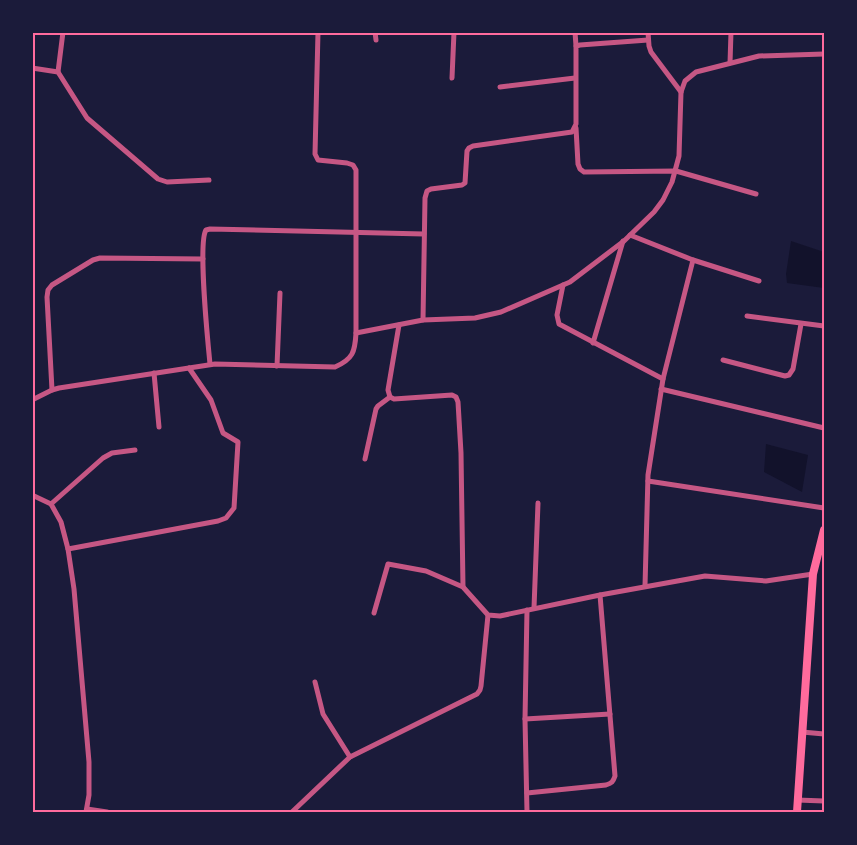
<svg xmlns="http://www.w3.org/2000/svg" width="857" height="845" font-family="'Archivo Narrow',sans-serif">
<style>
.water{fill:#12122b}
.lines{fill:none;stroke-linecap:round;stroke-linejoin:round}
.minor{stroke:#c65784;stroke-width:5}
.secondary{stroke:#ff6b9d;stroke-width:8}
.neatline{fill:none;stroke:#ff6b9d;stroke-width:2}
</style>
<rect width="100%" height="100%" fill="#1b1b3a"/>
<g class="water">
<path d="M791,241L824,252V288L787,283L786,274Z"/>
<path d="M766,444L808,455L802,492L764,472Z"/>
</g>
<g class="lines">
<g class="minor">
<path d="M375,32L376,40"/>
<path d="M575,32L576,46"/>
<path d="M648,32L649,46L651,52L681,92"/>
<path d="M730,63L731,32"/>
<path d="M32,68L58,72L87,118L158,179L167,182L209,180"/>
<path d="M58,72L63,32"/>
<path d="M452,78L454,32"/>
<path d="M500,87L575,78"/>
<path d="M576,128L578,164L580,169L584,172L676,171L756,194"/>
<path d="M630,235L693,260L759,281"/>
<path d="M563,285L557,315L559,324L663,379"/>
<path d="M747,316L824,326"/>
<path d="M423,320L425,198L427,191L431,189L462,185L465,183L467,151L469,148L473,146L572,132L576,124V46L580,45L648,40"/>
<path d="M399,325L388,390L390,397L394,399L452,395L456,397L458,402L461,453L463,587"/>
<path d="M356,333L423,320L475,318L501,312L570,282L624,241L654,212L663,200L672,182L679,156L681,92L685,81L696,72L759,56L824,54"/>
<path d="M593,343L623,241"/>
<path d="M723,360L785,376L789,375L793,369L801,324"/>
<path d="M210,364C208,344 198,242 206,230L210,229L424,234"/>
<path d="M277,366L280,293"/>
<path d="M154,373L159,427"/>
<path d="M661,389L824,428"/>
<path d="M52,390L47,297L48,290L52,285L93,260L100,258L203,259"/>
<path d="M32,400L52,390L59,388L215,364L335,367C353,359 355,352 356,333V170L353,165L347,163L318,160L315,154L318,32"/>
<path d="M365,459L376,409L378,406L390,397"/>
<path d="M648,481L824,508"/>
<path d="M32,495L51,504L61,522L68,549L74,589L89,762V795L86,812"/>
<path d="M51,504L103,458L112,453L135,450"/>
<path d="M68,549L218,521L226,518L234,508L238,442L223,433L211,400L189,368"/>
<path d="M645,586L648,475L663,379L693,260"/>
<path d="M534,608L538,503"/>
<path d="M374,613L388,564L426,571L463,587L488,615L500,616L600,595L705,576L766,581L813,574"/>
<path d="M315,682L323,714L350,757"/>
<path d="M525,719L610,714"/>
<path d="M802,732L824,734"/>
<path d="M527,793L606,785C612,783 613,782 615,776L600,595"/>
<path d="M797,800L824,801"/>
<path d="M87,809L107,812"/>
<path d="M292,812L350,757L477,694L480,690L481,686L488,615"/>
<path d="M527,812L525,719L527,610"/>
</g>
<path class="secondary" d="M797,812L813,574L824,530"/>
</g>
<rect width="857" height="845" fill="none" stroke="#1b1b3a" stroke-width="68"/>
<rect x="34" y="34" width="789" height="777" class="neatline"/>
</svg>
